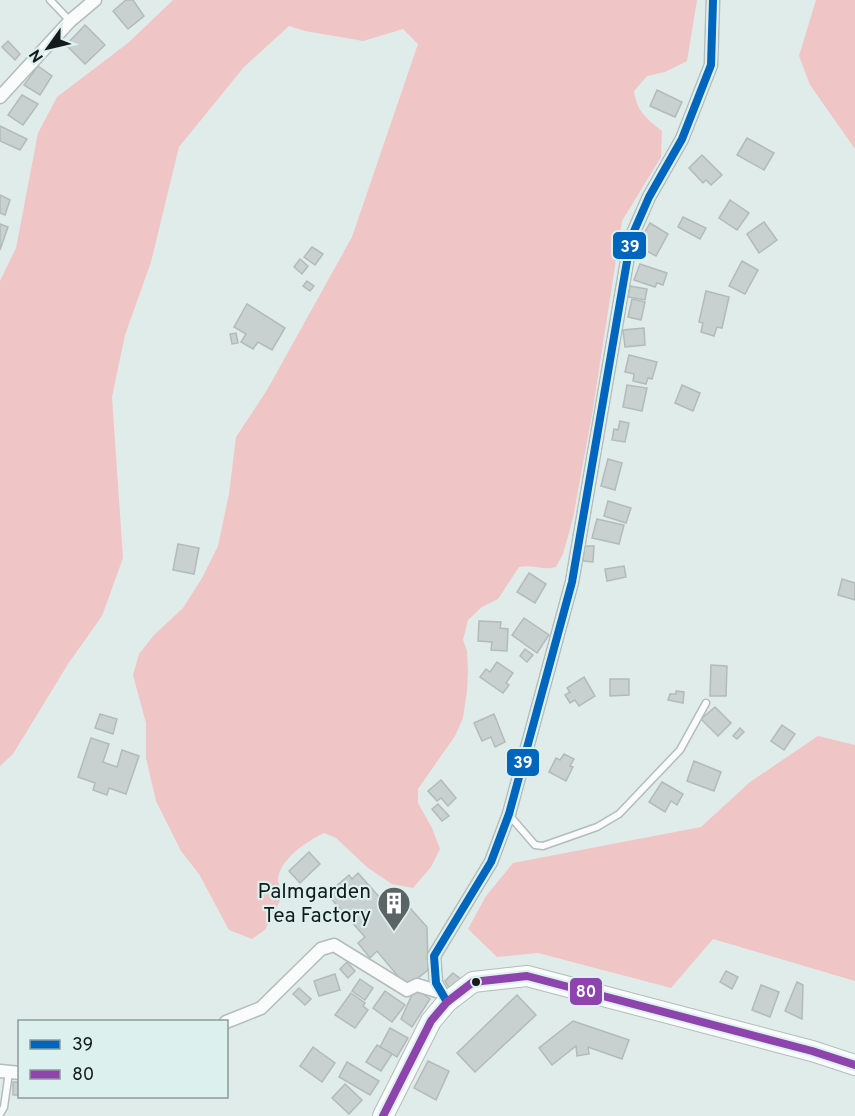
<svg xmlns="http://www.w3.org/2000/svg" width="855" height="1116" font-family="Overpass,sans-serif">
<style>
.green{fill:#f0c5c5}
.building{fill:#c8d1cf;stroke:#b2bbba;stroke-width:1.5}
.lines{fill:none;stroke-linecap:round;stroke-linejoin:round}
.service-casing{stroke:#b3bcbb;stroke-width:9}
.minor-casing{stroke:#b3bcbb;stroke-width:15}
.trunk-casing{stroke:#b3bcbb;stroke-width:22}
.service{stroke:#fafcfc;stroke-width:6}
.minor{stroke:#fafcfc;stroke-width:12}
.trunk{stroke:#fafcfc;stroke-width:20}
.bus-1-casing{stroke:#dcf0ed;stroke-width:12}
.bus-2-casing{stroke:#dcf0ed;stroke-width:12}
.bus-1{stroke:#0065bd;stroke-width:8}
.bus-2{stroke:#8e44ad;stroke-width:8}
.bus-dot{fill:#141b1a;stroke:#dcf0ed;stroke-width:2}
.labels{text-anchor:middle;stroke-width:4.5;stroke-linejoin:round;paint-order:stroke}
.poi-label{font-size:21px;fill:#141b1a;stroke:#dcf0ed;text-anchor:end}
.line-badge{stroke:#dcf0ed;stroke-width:2}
.badge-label{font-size:16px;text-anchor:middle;font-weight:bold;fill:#fff}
</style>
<rect width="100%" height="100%" fill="#e0ecea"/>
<g class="green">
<path d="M173,0H697L687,61L665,72L647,76L634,91C637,112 646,118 662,131L661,157L622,221L592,415L573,518L563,554L556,567C543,571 534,564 519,567L498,599L482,607L468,620L463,640L467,651L468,672L467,691L463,718L455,736L418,789V803L432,828L440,849L431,867L413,888L392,884L368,868L336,838L324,833C307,841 278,860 278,881C279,885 282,891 283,895L265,930L252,939L229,930L199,874L181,851L156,801L146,758V723L133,675L139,654L154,635L183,608L202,578L218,546L229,494L236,437L267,390L352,237L418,44L403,29L363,41L305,31L289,26L244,67L179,147L151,262L125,335L112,397L123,558L102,616L68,664L13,754L0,766V281L16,248L38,133L57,97L128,43Z"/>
<path d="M816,0H855V149L810,85L799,56Z"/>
<path d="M818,736L855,745V981L713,939L671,988L538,953L497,957L468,929L486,896L513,863L701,827L750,782Z"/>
</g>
<g class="building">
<path d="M126,0H133L144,16L128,29L113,11Z"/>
<path d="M85,25L105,45L85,64L66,45Z"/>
<path d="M8,41L20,54L15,60L2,47Z"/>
<path d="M38,66L52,76L40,95L24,85Z"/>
<path d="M657,90L682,102L675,117L650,106Z"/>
<path d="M22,95L38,104L23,125L8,115Z"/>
<path d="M0,126L27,139L20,150L0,141Z"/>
<path d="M747,138L774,153L764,170L737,155Z"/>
<path d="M702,155L722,175L711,185L706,180L703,183L689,168Z"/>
<path d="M0,195L10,200L5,215L0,213Z"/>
<path d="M730,200L749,213L737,230L719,218Z"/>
<path d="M683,217L706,228L700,239L678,227Z"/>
<path d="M764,222L777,240L759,253L747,234Z"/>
<path d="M650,223L668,234L656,256L637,246Z"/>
<path d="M0,224L8,227L0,250Z"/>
<path d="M312,247L323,254L315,265L304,257Z"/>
<path d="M300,259L308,266L302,274L294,267Z"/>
<path d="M742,261L758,270L745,294L729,286Z"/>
<path d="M640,264L667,273L663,285L657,283L655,287L634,280Z"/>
<path d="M307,281L314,286L310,291L303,286Z"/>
<path d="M630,286L647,289L645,300L628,297Z"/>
<path d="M706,291L729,297L722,328L717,327L714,336L701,332L703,323L699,322Z"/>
<path d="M632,299L645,302L641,320L628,317Z"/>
<path d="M247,304L285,328L272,350L258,342L253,349L241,342L246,334L234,327Z"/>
<path d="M644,328L645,345L625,347L623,330Z"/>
<path d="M236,333L238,343L232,344L230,334Z"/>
<path d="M629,355L657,362L652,379L648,378L646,384L633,381L634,374L625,372Z"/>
<path d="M627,385L647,388L642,411L623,407Z"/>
<path d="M682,385L700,393L693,411L675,403Z"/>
<path d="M620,421L629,423L625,442L612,440L614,429L618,430Z"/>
<path d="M608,459L622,463L615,490L601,486Z"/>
<path d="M608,501L631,508L626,523L604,516Z"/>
<path d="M597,519L624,525L619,544L592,538Z"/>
<path d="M178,544L199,548L194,574L173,570Z"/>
<path d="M584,546H594L593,562L583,561Z"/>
<path d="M624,566L626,577L607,581L605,569Z"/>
<path d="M529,573L546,584L535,603L517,592Z"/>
<path d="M842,579L855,583V600L838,595Z"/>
<path d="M524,618L549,635L537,653L512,635Z"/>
<path d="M479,621L501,622L500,628L508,629L507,651L491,650L492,642L478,641Z"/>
<path d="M525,649L533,655L527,662L520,656Z"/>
<path d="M497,662L513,673L506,683L509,685L503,693L480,677L486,669L490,672Z"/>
<path d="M711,665L727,666L726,696H710Z"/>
<path d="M584,677L595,696L579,706L575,700L570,703L565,695L570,692L567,688Z"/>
<path d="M610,679H629V695L610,696Z"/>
<path d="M676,691L684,692L683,703L668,700L670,694H676Z"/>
<path d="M715,707L731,723L718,736L701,719Z"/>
<path d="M100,714L117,719L113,734L95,728Z"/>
<path d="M494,714L505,742L495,747L491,737L482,741L474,723Z"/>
<path d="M782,725L795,734L784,750L771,741Z"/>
<path d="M740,728L744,732L737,739L733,736Z"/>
<path d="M91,738L109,744L103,762L117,767L122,750L139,756L126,794L109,788L107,795L93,790L95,783L78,777Z"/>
<path d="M564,754L574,759L570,766L573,767L566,781L549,772L556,758L560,760Z"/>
<path d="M694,761L721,772L714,791L687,781Z"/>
<path d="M441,780L456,798L448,806L441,798L437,801L428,791Z"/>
<path d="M662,782L683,794L677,805L671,801L665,812L649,802Z"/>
<path d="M438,804L449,816L442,821L432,809Z"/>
<path d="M309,852L320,864L300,883L289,871Z"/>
<path d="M358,873L389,908L383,914L384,916L403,900L427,927L428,970L407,987L377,951L370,958L358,943L365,937L327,894L349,875L352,879Z"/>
<path d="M347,962L355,971L348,978L340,969Z"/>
<path d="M726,971L738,977L732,989L720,982Z"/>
<path d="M453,973L461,979L449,988L445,981Z"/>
<path d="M335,974L340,990L319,996L314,981Z"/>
<path d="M360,979L373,988L365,1000L352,991Z"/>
<path d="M797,982L803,985L802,1019L785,1011Z"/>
<path d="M761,985L779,992L770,1017L752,1010Z"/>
<path d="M299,988L311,999L305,1005L293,994Z"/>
<path d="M415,988L430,999L412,1027L401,1019Z"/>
<path d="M385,991L405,1005L392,1022L373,1008Z"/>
<path d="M351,993L365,1003L363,1006L368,1010L355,1028L335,1015Z"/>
<path d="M517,995L536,1015L475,1072L457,1053Z"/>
<path d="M573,1021L629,1040L622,1059L588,1047L589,1054L577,1056L576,1046L552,1065L539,1048Z"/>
<path d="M390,1028L408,1038L397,1057L380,1047Z"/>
<path d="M377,1045L392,1054L381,1071L366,1062Z"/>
<path d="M313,1047L335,1063L322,1082L300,1066Z"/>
<path d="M428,1061L449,1071L436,1100L414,1088Z"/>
<path d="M347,1062L379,1081L370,1095L339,1077Z"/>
<rect x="13" y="1082" width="7" height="13"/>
<path d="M345,1084L362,1100L349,1114L332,1098Z"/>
</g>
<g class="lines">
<defs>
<g id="service">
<path d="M50,0L70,21"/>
<path d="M509,815L535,845L543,846L597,827L619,814L680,750L706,703"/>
<path d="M0,1114L4,1107L9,1072"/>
</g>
<g id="minor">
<path d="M0,97L70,21L95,0"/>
<path d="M447,1002L436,983L434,956L491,862L509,814L572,582L631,238L649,197L682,139L711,65L713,0"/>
<path d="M226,1022L261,1008L321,949L334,945L407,990L417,985L440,992"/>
<path d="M0,1071L20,1073"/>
</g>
<path id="trunk" d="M383,1116L431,1021L447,1002L473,982L527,976L812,1051L855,1065"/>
</defs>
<use href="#service" class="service-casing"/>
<use href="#minor" class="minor-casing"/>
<use href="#trunk" class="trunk-casing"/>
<use href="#service" class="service"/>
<use href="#minor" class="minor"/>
<use href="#trunk" class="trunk"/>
<defs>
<path id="bus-1" d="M447,1002L436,983L434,956L491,862L509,814L572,582L631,238L649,197L682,139L711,65L713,0"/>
<path id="bus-2" d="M383,1116L431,1021L447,1002L473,982L527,976L812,1051L855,1065"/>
</defs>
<use href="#bus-1" class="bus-1-casing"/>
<use href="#bus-2" class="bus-2-casing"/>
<use href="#bus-1" class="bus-1"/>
<use href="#bus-2" class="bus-2"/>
</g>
<defs>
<symbol id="building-pin" viewBox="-11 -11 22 30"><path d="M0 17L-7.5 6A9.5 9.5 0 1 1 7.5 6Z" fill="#5b6463" stroke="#dcf0ed"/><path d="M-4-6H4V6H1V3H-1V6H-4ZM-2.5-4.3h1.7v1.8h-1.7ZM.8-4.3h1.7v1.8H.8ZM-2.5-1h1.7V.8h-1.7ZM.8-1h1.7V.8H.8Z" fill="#fff"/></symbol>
</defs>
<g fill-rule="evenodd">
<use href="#building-pin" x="375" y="884" width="38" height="52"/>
</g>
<circle class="bus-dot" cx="476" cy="982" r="5"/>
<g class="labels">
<g class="poi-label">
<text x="371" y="898">Palmgarden<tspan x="371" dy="24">Tea Factory</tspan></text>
</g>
</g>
<g class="line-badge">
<rect x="612" y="231" width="35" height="29" rx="6" fill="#0065bd"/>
<rect x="506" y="748" width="34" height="29" rx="6" fill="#0065bd"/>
<rect x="569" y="977" width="34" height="29" rx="6" fill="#8e44ad"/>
</g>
<g class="badge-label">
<text x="630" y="252">39</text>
<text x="523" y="768">39</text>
<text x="586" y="997">80</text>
</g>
<rect x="18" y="1020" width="210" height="78" fill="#dcf0ed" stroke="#8c9b99" stroke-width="1.5"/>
<rect x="30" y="1040" width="30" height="9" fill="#0065bd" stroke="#8c9b99" stroke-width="1.5"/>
<text x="72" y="1050" font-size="18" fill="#141b1a">39</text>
<rect x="30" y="1070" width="30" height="9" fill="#8e44ad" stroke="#8c9b99" stroke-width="1.5"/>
<text x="72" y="1080" font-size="18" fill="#141b1a">80</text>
<g transform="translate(48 48) rotate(236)" stroke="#dcf0ed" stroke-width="4.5" paint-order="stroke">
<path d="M0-4.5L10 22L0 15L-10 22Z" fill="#141b1a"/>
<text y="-9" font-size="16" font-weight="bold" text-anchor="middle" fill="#141b1a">N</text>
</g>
</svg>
